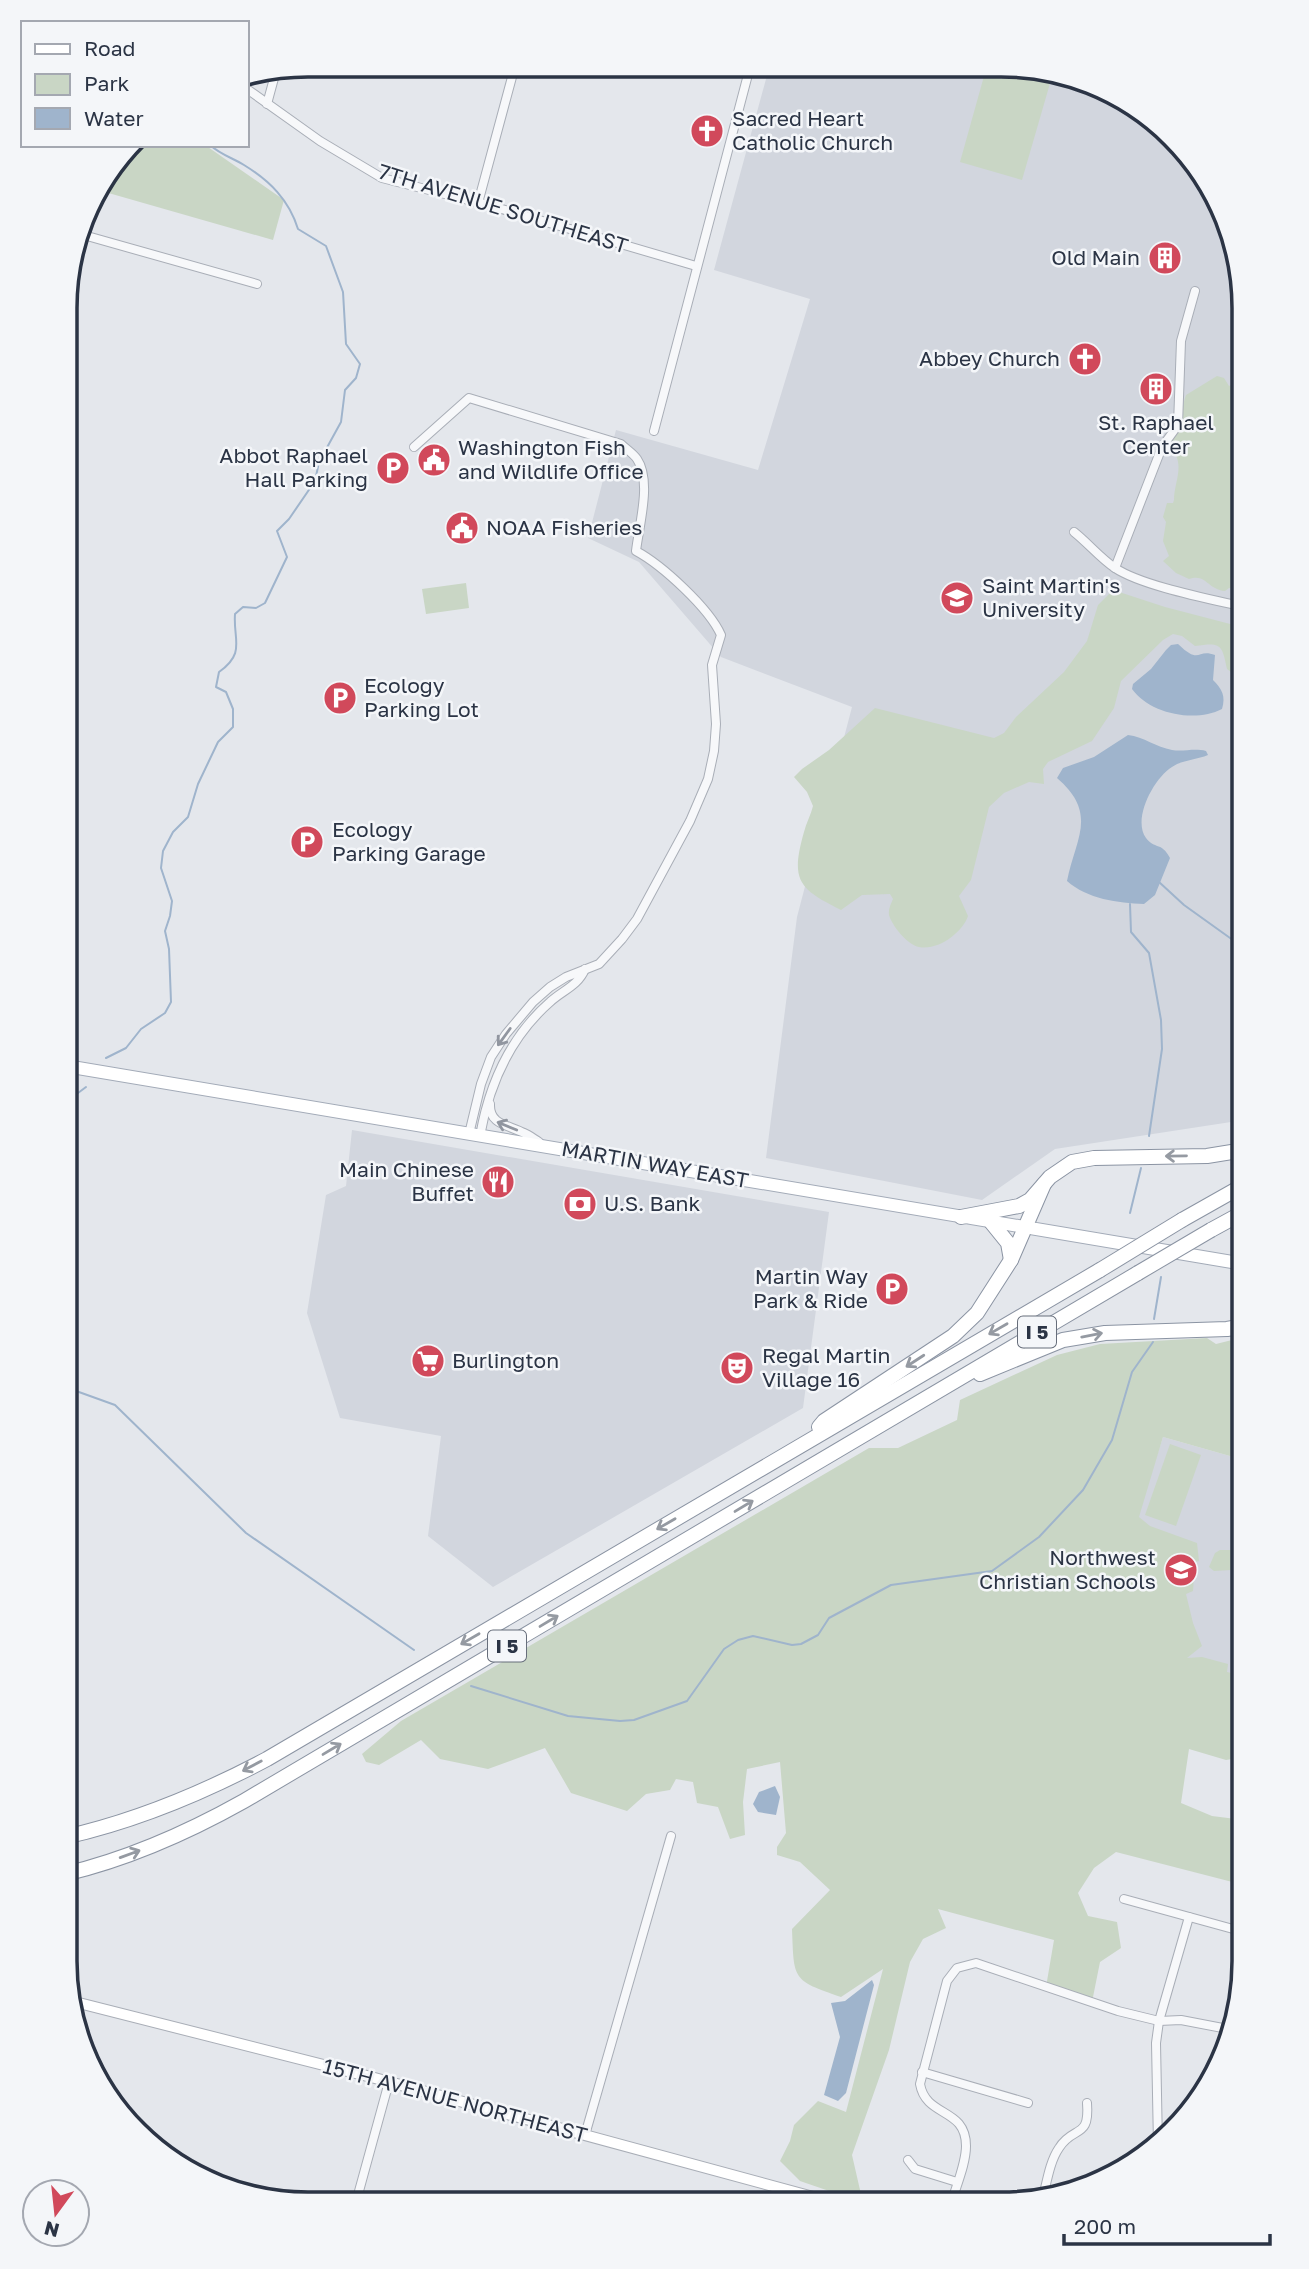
<svg xmlns="http://www.w3.org/2000/svg" width="1309" height="2269" font-family="'Golos Text',sans-serif">
<style>
.built{fill:#d2d6de}
.green{fill:#c9d6c5}
.water{fill:#9fb4cc}
.lines{fill:none;stroke-linecap:round;stroke-linejoin:round}
.stream{stroke:#9fb4cc;stroke-width:2}
.street-casing{stroke:#a9aeb7;stroke-width:10}
.secondary-casing{stroke:#a9aeb7;stroke-width:12}
.primary-casing{stroke:#a3abb8;stroke-width:14}
.highway-casing{stroke:#8b94a3;stroke-width:16}
.street{stroke:#f7f8fa;stroke-width:8}
.secondary{stroke:#fff;stroke-width:10}
.primary{stroke:#fff;stroke-width:12}
.highway{stroke:#fff;stroke-width:14}
.highway-bridge-casing{stroke:#8b94a3;stroke-width:16;stroke-linecap:butt}
.highway-bridge{stroke:#fff;stroke-width:14}
.oneway{stroke:#9196a0}
.oneway2{stroke:#959aa2}
.labels{text-anchor:middle;stroke-width:5;stroke-linejoin:round;paint-order:stroke}
.shield{fill:#f4f6f9;stroke:#676e7b;stroke-width:2}
.shield-label{font-size:19px;font-weight:bold;fill:#2b3445}
.poi-label{font-size:21px;fill:#2b3445;stroke:#f4f6f9;text-anchor:start}
.street-label{font-size:21px;fill:#2b3445;stroke:#f4f6f9}
.rim{fill:none;stroke:#2b3445;stroke-width:3.5}
</style>
<rect width="100%" height="100%" fill="#e4e7ec"/>
<g class="built">
<path d="M769,68L1048,69L1161,125L1231,229L1244,308V1120L1055,1149L982,1200L766,1158L797,917L852,707L721,657L639,562L588,538L616,430L758,470L810,299L714,270Z"/>
<path d="M352,1130L829,1212L803,1408L493,1587L428,1536L441,1436L340,1418L307,1313L326,1195L346,1186Z"/>
<path d="M1163,1437L1244,1460V1681L1100,1629Z"/>
</g>
<g class="green">
<path d="M986,69H1041L1053,73L1022,180L960,162Z"/>
<path d="M132,145H205L284,200L273,240L98,190Z"/>
<path d="M1243,358L1244,589L1229,588L1225,591C1207,589 1206,573 1189,579L1176,573L1163,561L1169,556L1163,541L1166,522L1163,517L1167,503H1173L1174,500C1174,481 1187,463 1169,446C1187,422 1178,418 1186,395L1217,376L1224,378L1229,386L1235,383L1230,370Z"/>
<path d="M466,583L469,608L426,614L422,589Z"/>
<path d="M1113,590L1165,607L1234,625H1242L1244,621V671L1231,672L1227,669C1222,644 1221,642 1195,646L1182,636L1173,634L1163,640L1121,681L1114,708L1092,741L1048,762L1043,769L1044,784L1029,782L1004,793L989,807L971,880L959,896L968,916C963,932 938,951 919,947C908,945 892,926 889,915C888,909 891,904 893,899L890,894L862,895L841,910C799,889 790,881 804,832C806,823 811,815 813,806L807,792L794,777L802,769L829,750L875,708L994,738L1004,733L1016,717L1064,672L1087,641L1098,605Z"/>
<path d="M1244,1337V1460L1163,1437L1139,1517L1150,1526L1197,1543L1199,1561L1195,1562L1193,1591L1186,1594L1193,1623L1202,1646L1187,1658L1202,1657L1228,1664L1227,1672L1244,1676V1704L1237,1722L1244,1725V1757L1226,1760L1189,1749L1181,1803L1212,1816L1244,1820V1885L1116,1852L1094,1868L1078,1893L1088,1916L1117,1922L1121,1948L1100,1962L1092,2002L1046,1987L1054,1940L938,1909L946,1928L923,1939L910,1962L889,2050L852,2155L863,2203L837,2199L832,2192L800,2181L780,2161L790,2141L794,2125L818,2101L846,2112L883,1969L841,1997C792,1980 794,1980 792,1929L830,1890L800,1862L777,1855V1847L786,1833L780,1762L747,1769L743,1802L745,1835L730,1839L718,1807L697,1803L693,1782L676,1779L670,1790L646,1794L627,1811L571,1793L545,1748L488,1769L440,1759L421,1740L379,1765L366,1762L362,1754L401,1721L869,1448H898L957,1420L960,1400L1057,1355L1100,1344L1207,1338L1216,1344Z"/>
<path d="M1170,1444L1201,1455L1176,1526L1145,1515Z"/>
<path d="M1220,1550H1241L1244,1552V1580L1233,1581L1231,1570L1214,1571L1209,1567L1215,1553Z"/>
</g>
<g class="water">
<path d="M1178,644C1201,666 1196,648 1215,655L1213,680C1222,689 1226,696 1222,709C1195,723 1150,714 1132,689L1133,684L1151,669L1166,650L1171,645Z"/>
<path d="M1128,735C1144,737 1156,747 1172,750C1183,752 1194,748 1206,751L1208,755C1196,760 1182,760 1172,767C1154,778 1132,819 1146,838C1155,850 1161,841 1170,858L1155,895L1144,904C1118,903 1087,899 1067,881C1075,839 1099,814 1057,778L1063,768L1094,757Z"/>
<path d="M775,1786L780,1797L776,1815L758,1812L753,1804L759,1792Z"/>
<path d="M872,1980L874,1985L846,2093L838,2101L824,2095L840,2037L831,2003L845,2001Z"/>
</g>
<g class="lines">
<g class="stream">
<path d="M1159,882L1184,905L1244,948"/>
<path d="M1130,904L1131,932L1149,953L1161,1020L1162,1049L1149,1136"/>
<path d="M106,1058L126,1048L141,1029L165,1013L171,1002L169,949L165,931L170,916L172,901L161,868L163,851L173,832L188,817L198,784L218,742L233,727V709L226,692L216,687L219,672C246,653 233,640 235,614L243,607L256,608L265,603L287,557L277,531L289,519L315,481L319,462L341,422L345,390L356,378L360,364L346,344L343,292L326,246L298,229C289,200 270,181 244,165C233,158 221,155 210,145"/>
<path d="M66,1095L78,1093L86,1087"/>
<path d="M1130,1213L1141,1168"/>
<path d="M1154,1319L1161,1277"/>
<path d="M65,1387L115,1405L246,1533L414,1650"/>
<path d="M471,1686L568,1716L620,1721L634,1720L687,1701L724,1649L738,1640L753,1636L792,1645L801,1644L818,1635L829,1618L891,1585L992,1571L1039,1537L1083,1490L1112,1440L1132,1372L1153,1342"/>
</g>
<defs>
<g id="street">
<path d="M247,89L320,141L382,178L488,205L696,266"/>
<path d="M267,104L276,71"/>
<path d="M478,203L515,66"/>
<path d="M80,234L257,284"/>
<path d="M654,431L750,67"/>
<path d="M414,447L469,398L621,444C626,449 633,453 637,459C652,481 639,525 636,551C662,565 709,608 721,635L712,665L716,724L714,751L708,779L690,821L637,919L622,939L599,964L566,977L550,987L533,1002L506,1034L491,1057L481,1084L469,1134"/>
<path d="M1074,532C1088,543 1100,558 1115,568C1142,586 1210,599 1244,607"/>
<path d="M1115,568L1162,447L1178,425L1181,341L1195,291"/>
<path d="M490,1104C489,1125 509,1125 524,1133C529,1135 534,1139 539,1142"/>
<path d="M480,1136C489,1085 510,1037 550,1002C563,990 578,986 585,969"/>
<path d="M1124,1899L1244,1932"/>
<path d="M922,2072L1028,2103"/>
<path d="M585,2135L671,1836"/>
<path d="M1158,2145L1156,2043L1159,2021L1189,1917"/>
<path d="M908,2160L915,2169L957,2182"/>
<path d="M1043,2197C1047,2181 1050,2161 1059,2148C1073,2125 1090,2140 1087,2103"/>
<path d="M356,2202L389,2082"/>
<path d="M951,2204C956,2186 966,2164 966,2146C966,2107 926,2118 920,2084L947,1981L957,1968L976,1963L1118,2011L1159,2021L1181,2020L1233,2030"/>
</g>
<path id="secondary" d="M71,2001L371,2077L839,2204"/>
<path id="primary" d="M66,1066L1244,1264"/>
<g id="highway">
<path d="M961,1217L1019,1206L1030,1200L1050,1177L1072,1162L1094,1158L1207,1156L1244,1150"/>
<path d="M1182,1220L1244,1185"/>
<path d="M991,1222L1008,1243L1011,1260"/>
<path d="M1211,1230L1244,1212"/>
<path d="M980,1374L1063,1340L1105,1333L1227,1329L1244,1326"/>
<path d="M819,1427L824,1421L953,1336L977,1313L1011,1260L1044,1184"/>
<path d="M65,1837C136,1821 203,1793 267,1759L1100,1270"/>
<path d="M65,1874C128,1859 187,1833 244,1801L1138,1273"/>
</g>
</defs>
<use href="#street" class="street-casing"/>
<use href="#secondary" class="secondary-casing"/>
<use href="#primary" class="primary-casing"/>
<use href="#highway" class="highway-casing"/>
<use href="#street" class="street"/>
<use href="#secondary" class="secondary"/>
<use href="#primary" class="primary"/>
<use href="#highway" class="highway"/>
<defs>
<g id="highway-bridge">
<path d="M1100,1270L1182,1220"/>
<path d="M1138,1273L1211,1230"/>
</g>
</defs>
<use href="#highway-bridge" class="highway-bridge-casing"/>
<use href="#highway-bridge" class="highway-bridge"/>
</g>
<defs><path id="oneway-shaft" d="M-6 0H5M1.5-3L5.5 0L1.5 3" fill="none" stroke-width="1.6" stroke-linecap="round" stroke-linejoin="round" transform="scale(1.75)"/></defs>
<g class="oneway">
<use href="#oneway-shaft" transform="translate(504 1037) rotate(126)"/>
<use href="#oneway-shaft" transform="translate(507 1126) rotate(-158)"/>
</g>
<g class="oneway2">
<use href="#oneway-shaft" transform="translate(1176 1156) rotate(179)"/>
<use href="#oneway-shaft" transform="translate(998 1329) rotate(150)"/>
<use href="#oneway-shaft" transform="translate(1092 1335) rotate(-11)"/>
<use href="#oneway-shaft" transform="translate(915 1361) rotate(147)"/>
<use href="#oneway-shaft" transform="translate(744 1506) rotate(-31)"/>
<use href="#oneway-shaft" transform="translate(666 1524) rotate(150)"/>
<use href="#oneway-shaft" transform="translate(549 1621) rotate(-31)"/>
<use href="#oneway-shaft" transform="translate(470 1639) rotate(150)"/>
<use href="#oneway-shaft" transform="translate(332 1749) rotate(-31)"/>
<use href="#oneway-shaft" transform="translate(252 1766) rotate(152)"/>
<use href="#oneway-shaft" transform="translate(130 1854) rotate(-20)"/>
</g>
<defs>
<symbol id="church-disc" viewBox="-11 -11 22 22"><circle r="9.5" fill="#d1495b" stroke="#f4f6f9"/><path d="M-1.2-6h2.4v3.5h3.3v2.4h-3.3V6h-2.4V-.1h-3.3v-2.4h3.3Z" fill="#fff"/></symbol>
<symbol id="building-disc" viewBox="-11 -11 22 22"><circle r="9.5" fill="#d1495b" stroke="#f4f6f9"/><path d="M-4-6H4V6H1V3H-1V6H-4ZM-2.5-4.3h1.7v1.8h-1.7ZM.8-4.3h1.7v1.8H.8ZM-2.5-1h1.7V.8h-1.7ZM.8-1h1.7V.8H.8Z" fill="#fff"/></symbol>
<symbol id="civic-disc" viewBox="-11 -11 22 22"><circle r="9.5" fill="#d1495b" stroke="#f4f6f9"/><path d="M-.6-6.5H3V-4.5H.6V-3L4-1V1h2V6H-6V1h2V-1L-.6-3ZM-1.2 2.5V6h2.4V2.5Z" fill="#fff"/></symbol>
<symbol id="parking-disc" viewBox="-11 -11 22 22"><circle r="9.5" fill="#d1495b" stroke="#f4f6f9"/><path d="M-3.5-5.5H1a3.5 3.5 0 0 1 0 7H-1V5.5H-3.5ZM-1-3.4V-.6H.8a1.4 1.4 0 0 0 0-2.8Z" fill="#fff"/></symbol>
<symbol id="university-disc" viewBox="-11 -11 22 22"><circle r="9.5" fill="#d1495b" stroke="#f4f6f9"/><path d="M0-5L7-2L0 1L-7-2ZM-4 1L0 2.5L4 1V4Q0 6-4 4Z" fill="#fff"/></symbol>
<symbol id="restaurant-disc" viewBox="-11 -11 22 22"><circle r="9.5" fill="#d1495b" stroke="#f4f6f9"/><path d="M-5-6h1v4h1v-4h1v4h1v-4h1v5L-1.5 .5V6h-2V.5L-5-1ZM5-6V6H3V1.5H1.5Q1.5-4 5-6Z" fill="#fff"/></symbol>
<symbol id="bank-disc" viewBox="-11 -11 22 22"><circle r="9.5" fill="#d1495b" stroke="#f4f6f9"/><path d="M-6-4H6V4H-6ZM0-2.3a2.3 2.3 0 1 0 0 4.6a2.3 2.3 0 1 0 0-4.6Z" fill="#fff"/></symbol>
<symbol id="supermarket-disc" viewBox="-11 -11 22 22"><circle r="9.5" fill="#d1495b" stroke="#f4f6f9"/><path d="M-6-5.5h2.5l.6 2H6L4.5 2H-2.5L-4.4-4H-6ZM-1.5 3.2a1.3 1.3 0 1 0 .1 0ZM3 3.2a1.3 1.3 0 1 0 .1 0Z" fill="#fff"/></symbol>
<symbol id="theatre-disc" viewBox="-11 -11 22 22"><circle r="9.5" fill="#d1495b" stroke="#f4f6f9"/><path d="M-5-5.5Q0-4 5-5.5V0Q5 5 0 6Q-5 5-5 0ZM-3.3-2.5H-1v1.5H-3.3ZM1-2.5H3.3v1.5H1ZM-2.8 1Q0 5.5 2.8 1Z" fill="#fff"/></symbol>
<symbol id="school-disc" viewBox="-11 -11 22 22"><circle r="9.5" fill="#d1495b" stroke="#f4f6f9"/><path d="M0-5L7-2L0 1L-7-2ZM-4 1L0 2.5L4 1V4Q0 6-4 4Z" fill="#fff"/></symbol>
</defs>
<g fill-rule="evenodd">
<use href="#church-disc" x="688" y="112" width="38" height="38"/>
<use href="#building-disc" x="1146" y="239" width="38" height="38"/>
<use href="#church-disc" x="1066" y="340" width="38" height="38"/>
<use href="#building-disc" x="1137" y="370" width="38" height="38"/>
<use href="#civic-disc" x="415" y="441" width="38" height="38"/>
<use href="#parking-disc" x="374" y="449" width="38" height="38"/>
<use href="#civic-disc" x="443" y="509" width="38" height="38"/>
<use href="#university-disc" x="938" y="579" width="38" height="38"/>
<use href="#parking-disc" x="321" y="679" width="38" height="38"/>
<use href="#parking-disc" x="288" y="823" width="38" height="38"/>
<use href="#restaurant-disc" x="479" y="1163" width="38" height="38"/>
<use href="#bank-disc" x="561" y="1185" width="38" height="38"/>
<use href="#parking-disc" x="873" y="1270" width="38" height="38"/>
<use href="#supermarket-disc" x="409" y="1342" width="38" height="38"/>
<use href="#theatre-disc" x="718" y="1349" width="38" height="38"/>
<use href="#school-disc" x="1162" y="1551" width="38" height="38"/>
</g>
<g class="labels">
<g class="shield">
<rect x="1018" y="1316.5" width="38" height="31" rx="5"/>
<rect x="488" y="1630.5" width="38" height="31" rx="5"/>
</g>
<g class="shield-label">
<text x="1037" y="1339">I 5</text>
<text x="507" y="1653">I 5</text>
</g>
<g class="poi-label">
<text x="732" y="126">Sacred Heart<tspan x="732" dy="24">Catholic Church</tspan></text>
<text x="1140" y="265" text-anchor="end">Old Main</text>
<text x="1060" y="366" text-anchor="end">Abbey Church</text>
<text x="1156" y="430" text-anchor="middle">St. Raphael<tspan x="1156" dy="24">Center</tspan></text>
<text x="458" y="455">Washington Fish<tspan x="458" dy="24">and Wildlife Office</tspan></text>
<text x="368" y="463" text-anchor="end">Abbot Raphael<tspan x="368" dy="24">Hall Parking</tspan></text>
<text x="486" y="535">NOAA Fisheries</text>
<text x="982" y="593">Saint Martin's<tspan x="982" dy="24">University</tspan></text>
<text x="364" y="693">Ecology<tspan x="364" dy="24">Parking Lot</tspan></text>
<text x="332" y="837">Ecology<tspan x="332" dy="24">Parking Garage</tspan></text>
<text x="474" y="1177" text-anchor="end">Main Chinese<tspan x="474" dy="24">Buffet</tspan></text>
<text x="604" y="1211">U.S. Bank</text>
<text x="868" y="1284" text-anchor="end">Martin Way<tspan x="868" dy="24">Park &amp; Ride</tspan></text>
<text x="762" y="1363">Regal Martin<tspan x="762" dy="24">Village 16</tspan></text>
<text x="452" y="1368">Burlington</text>
<text x="1156" y="1565" text-anchor="end">Northwest<tspan x="1156" dy="24">Christian Schools</tspan></text>
</g>
<g class="street-label">
<text transform="translate(503 209) rotate(17)" y="7">7TH AVENUE SOUTHEAST</text>
<text transform="translate(655 1165) rotate(10)" y="7">MARTIN WAY EAST</text>
<text transform="translate(455 2101) rotate(15)" y="7">15TH AVENUE NORTHEAST</text>
</g>
</g>
<path d="M0 0H1309V2269H0ZM308 77H1001A231 231 0 0 1 1232 308V1961A231 231 0 0 1 1001 2192H308A231 231 0 0 1 77 1961V308A231 231 0 0 1 308 77Z" fill="#f4f6f9" fill-rule="evenodd"/>
<path class="rim" d="M308 77H1001A231 231 0 0 1 1232 308V1961A231 231 0 0 1 1001 2192H308A231 231 0 0 1 77 1961V308A231 231 0 0 1 308 77Z"/>
<rect x="21" y="21" width="228" height="126" fill="#f4f6f9" stroke="#a4a8b1" stroke-width="2"/>
<rect x="35" y="44" width="35" height="10" fill="#ffffff" stroke="#a4a8b1" stroke-width="2"/>
<text x="84" y="56" font-size="21" fill="#2b3445">Road</text>
<rect x="35" y="74" width="35" height="21" fill="#c9d6c5" stroke="#a4a8b1" stroke-width="2"/>
<text x="84" y="91" font-size="21" fill="#2b3445">Park</text>
<rect x="35" y="108" width="35" height="21" fill="#9fb4cc" stroke="#a4a8b1" stroke-width="2"/>
<text x="84" y="126" font-size="21" fill="#2b3445">Water</text>
<g transform="translate(56 2213) rotate(195)"><circle r="33" fill="#f4f6f9" stroke="#a4a8b1" stroke-width="2"/>
<path d="M0-5L12 26L0 18L-12 26Z" fill="#d1495b"/>
<text y="-10" font-size="19" font-weight="bold" text-anchor="middle" fill="#2b3445">N</text>
</g>
<path d="M1064 2234v10h206v-10" fill="none" stroke="#2b3445" stroke-width="3.5"/>
<text x="1074" y="2234" font-size="21" fill="#2b3445" stroke="#f4f6f9" stroke-width="5" paint-order="stroke">200 m</text>
</svg>
